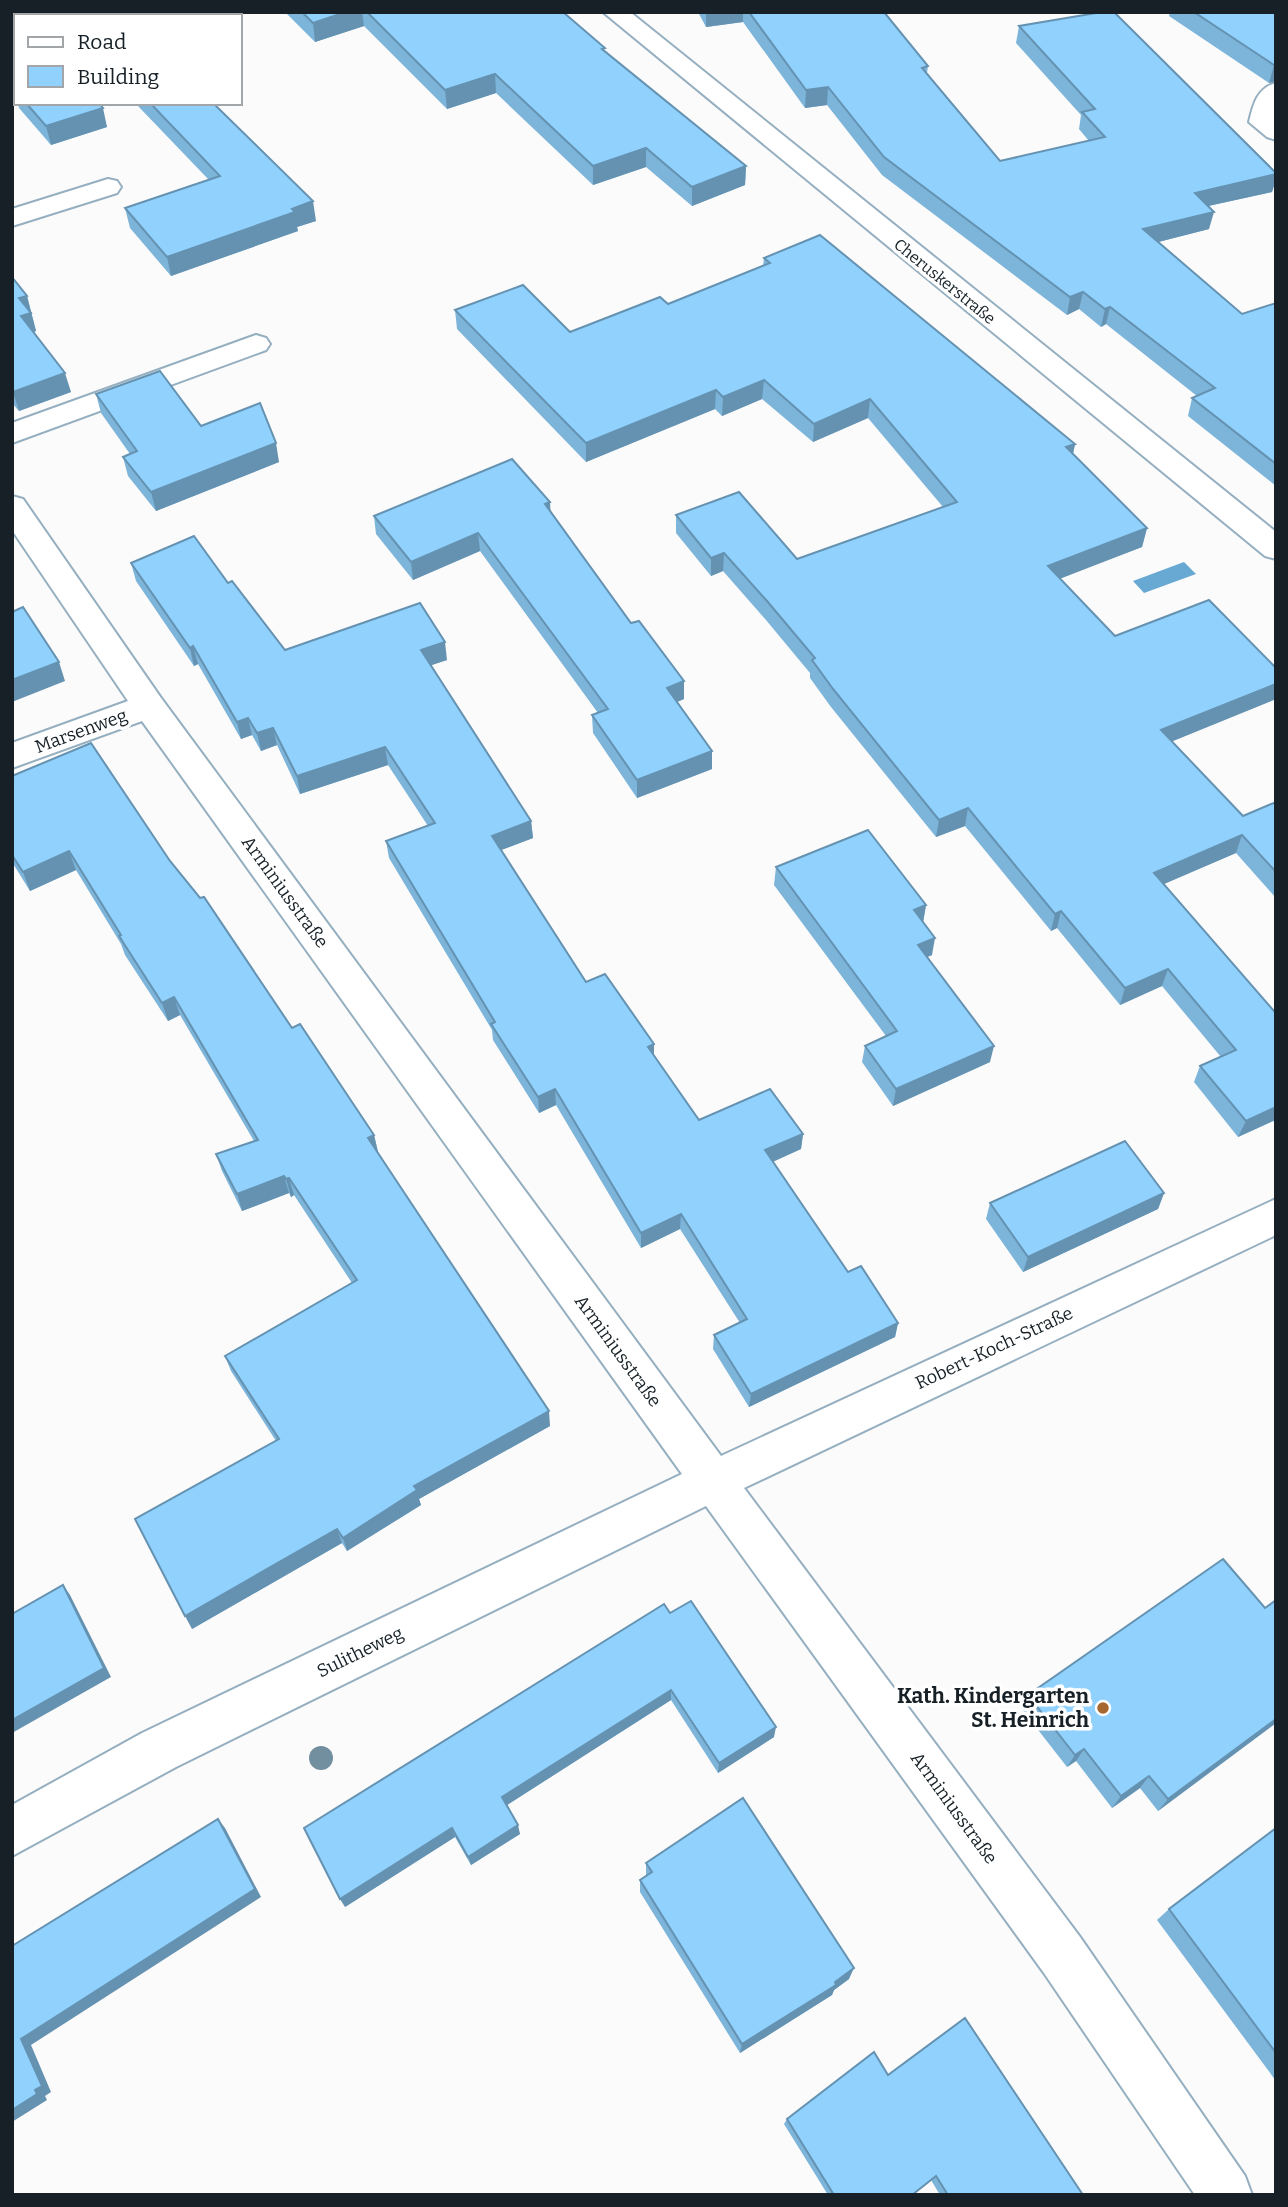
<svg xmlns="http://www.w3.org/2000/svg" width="1288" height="2207" font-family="Bitter,serif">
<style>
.water{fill:#68a9d3}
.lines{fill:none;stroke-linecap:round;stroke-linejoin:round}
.minor-casing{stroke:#95afc0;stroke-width:4}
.minor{fill:#fff;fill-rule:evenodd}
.tree{fill:#718f9f}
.wall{fill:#7cb4da}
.shaded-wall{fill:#6592b1}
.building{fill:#90d1fd;stroke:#6592b1;stroke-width:2}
.poi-dot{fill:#a76730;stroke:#fff;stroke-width:2.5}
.labels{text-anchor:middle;stroke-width:7;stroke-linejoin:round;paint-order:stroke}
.far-street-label{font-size:16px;fill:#162026;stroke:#fff}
.street-label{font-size:18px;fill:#162026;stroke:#fff}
.near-poi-label{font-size:21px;font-weight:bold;fill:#162026;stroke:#fff;text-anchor:end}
</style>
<rect width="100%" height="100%" fill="#fbfbfb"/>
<path class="water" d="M1184,562L1196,574L1144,593L1133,581Z"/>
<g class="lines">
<defs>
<g id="minor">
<path d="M603,12H630L1276,532V559L1265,556Z"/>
<path d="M1276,83V140L1267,137L1249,122C1253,105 1257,88 1276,83Z"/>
<path d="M108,179L117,181L121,187L117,193L12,226V209Z"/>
<path d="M256,335L266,338L270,344L266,350L12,443V423Z"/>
<path d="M12,496L23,499L161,698L721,1456L1276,1199V1235L744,1488L1080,1937L1245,2176L1252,2195H1195L1044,1973L706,1506L176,1767L12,1856V1805L142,1733L682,1474L142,721L12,768V743L128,701L12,530Z"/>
</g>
</defs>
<use href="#minor" class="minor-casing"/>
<use href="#minor" class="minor"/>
</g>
<circle class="tree" cx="321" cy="1758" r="12"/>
<g class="wall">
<path d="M285,12H563L605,52L746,166L745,185L692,206L646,167L593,185L496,93L447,109L364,26L315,42Z"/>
<path d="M698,12H884L928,66L927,73L1000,161L1089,141L1079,129L1081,115L1016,43L1019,26L1276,173V179L1272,192L1208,206L1209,229L1158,242L1242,314L1276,303V486L1188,416L1192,398L1197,396L1106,324L1101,327L1079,309L1067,315L882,175L827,105L805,108L743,22L706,27Z"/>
<path d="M1170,12H1276V81L1269,83L1169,16Z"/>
<path d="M18,103H99L107,127L51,145L19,108Z"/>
<path d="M137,103H213L316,221L297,227L298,231L171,276L130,228L125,208L209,180L138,106Z"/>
<path d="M764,258L1075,444L1073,454L1147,528L1142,547L1059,578L1115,636L1276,668V699L1172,741L1243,816L1276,802V898L1236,853L1163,884L1274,1011L1276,1010V1124L1273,1121L1238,1137L1194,1082L1200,1066L1221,1057L1162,986L1120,1005L1057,928L1051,931L965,826L936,837L831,707L810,678V673L766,620L723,571L711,576L676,533V515L797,559L943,507L868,418L813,442L762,399L722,416L715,409L586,462L457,329L455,310L570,332L668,304L763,266Z"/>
<path d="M12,277L27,296L36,331L34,332L71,392L19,411L12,403Z"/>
<path d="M96,394L279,462L156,511L128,476L123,457L130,454L101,413Z"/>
<path d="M550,512L684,699L677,702L712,751V769L637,798L593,733L592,715L598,713L480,551L413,580L376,534L374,516Z"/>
<path d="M131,563L228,583L285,650L447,660L431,665L531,821L533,838L501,850L586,982L654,1044V1056L699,1120L803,1134L801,1149L773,1161L848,1272L898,1323L895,1337L749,1407L713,1349L714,1335L740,1323L680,1229L641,1248L556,1105L539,1113L493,1040L492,1030L389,858L386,841L428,826L388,765L300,794L277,745L261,751L252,735L241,739L198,664L194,666L136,581Z"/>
<path d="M12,776L170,861L292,1028L374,1135L378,1152L550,1426L419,1499L421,1505L347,1551L342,1543L192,1629L276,1441L231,1371L225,1356L352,1283L294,1195L291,1197L289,1193L242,1211L222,1171L216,1154L254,1141L180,1015L168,1021L125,955L121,944L76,870L30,891L12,862Z"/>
<path d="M776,867L926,905L923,922L932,955L927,957L990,1062L893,1106L862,1062L865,1046L886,1036L774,885Z"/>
<path d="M1164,1193L1158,1209L1023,1272L986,1219L990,1203Z"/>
<path d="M1265,1608L1276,1723L1158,1811L1140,1788L1112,1808L1076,1761L1067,1767L1021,1708L1028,1695Z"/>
<path d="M670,1613L774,1737L718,1773L671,1700L507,1805L520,1834L471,1865L455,1837L345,1907Z"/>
<path d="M1276,1828V2081L1157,1920L1169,1909Z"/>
<path d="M646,1863L849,1979L834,1990L832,1995L740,2053L640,1892V1880L646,1876Z"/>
<path d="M888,2075L1083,2195H940L931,2180L912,2195H828L784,2124L787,2119Z"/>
</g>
<g class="shaded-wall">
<path d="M346,12H362L364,26L315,42L313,23Z"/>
<path d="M706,12H743V22L706,27Z"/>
<path d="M1276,64V81L1269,83L1274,65Z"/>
<path d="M495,74L496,93L447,109L445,90Z"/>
<path d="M828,87L827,105L805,108L806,90Z"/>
<path d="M103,108L107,127L51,145L46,126Z"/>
<path d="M646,148V167L593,185V166Z"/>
<path d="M746,166L745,185L692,206V187Z"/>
<path d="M1276,174V179L1272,192L1190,210L1195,193Z"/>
<path d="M313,201L316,221L297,227L298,231L171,276L167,257Z"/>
<path d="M1214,212L1209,229L1139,247L1143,229Z"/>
<path d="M1083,292L1079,309L1067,315L1070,297Z"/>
<path d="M27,296L36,331L26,335L21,316L19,298Z"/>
<path d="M1110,307L1106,324L1101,327L1105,309Z"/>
<path d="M65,373L71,392L19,411L13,392Z"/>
<path d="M764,380L762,399L722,416L723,397Z"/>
<path d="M716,390L715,409L586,462V443Z"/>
<path d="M870,399L868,418L813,442L814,424Z"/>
<path d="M276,443L279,462L156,511L151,492Z"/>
<path d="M1075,444L1071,463L1066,447Z"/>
<path d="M550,502L551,520L545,504Z"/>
<path d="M1147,528L1142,547L1044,585L1048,566Z"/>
<path d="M478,533L480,551L413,580L411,562Z"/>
<path d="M724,553L723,571L711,576V558Z"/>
<path d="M445,642L447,660L423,668L421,650Z"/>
<path d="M193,646L198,664L194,666L190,648Z"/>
<path d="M59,662L65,681L12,702V680Z"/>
<path d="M684,681V699L667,706V688Z"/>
<path d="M1276,684V699L1156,748L1161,730Z"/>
<path d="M248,718L252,735L241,739L237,722Z"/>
<path d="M273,728L277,745L261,751L257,733Z"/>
<path d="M385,747L388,765L300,794L297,776Z"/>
<path d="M712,751V769L637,798V780Z"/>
<path d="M968,808L965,826L936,837L939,820Z"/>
<path d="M531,821L533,838L493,853L492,836Z"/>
<path d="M1242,835L1236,853L1148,891L1154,873Z"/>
<path d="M69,851L76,870L30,891L23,872Z"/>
<path d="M926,905L923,923L914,910Z"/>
<path d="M1061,911L1057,928L1051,931L1055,914Z"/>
<path d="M935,938L932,955L915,962L918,945Z"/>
<path d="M1168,969L1162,986L1120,1005L1125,988Z"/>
<path d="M174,997L180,1015L168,1021L162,1003Z"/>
<path d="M654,1044V1060L648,1047Z"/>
<path d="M994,1046L990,1062L893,1106L896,1089Z"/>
<path d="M555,1089L556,1105L539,1113L538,1097Z"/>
<path d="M1276,1107V1116L1273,1121L1238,1137L1246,1121Z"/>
<path d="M803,1134L801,1149L764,1166L765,1150Z"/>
<path d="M374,1135L378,1152L372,1155L368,1138Z"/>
<path d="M284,1176L289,1193L242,1211L237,1194Z"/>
<path d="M289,1178L294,1195L291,1197L286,1179Z"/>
<path d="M1164,1193L1158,1209L1023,1272L1028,1257Z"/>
<path d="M681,1214L680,1229L641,1248V1233Z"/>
<path d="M898,1323L895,1337L749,1407L751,1394Z"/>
<path d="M549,1411L550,1426L419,1499L421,1505L347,1551L343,1538L414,1486Z"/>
<path d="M337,1529L342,1543L192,1629L185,1616Z"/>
<path d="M63,1585L70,1595L111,1677L12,1733V1720Z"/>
<path d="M671,1690V1700L504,1807L502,1797Z"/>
<path d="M1276,1719V1723L1158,1811L1168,1799Z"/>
<path d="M776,1727L774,1737L718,1773L719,1763Z"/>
<path d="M1084,1749L1076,1761L1067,1767L1075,1755Z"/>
<path d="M1149,1776L1140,1788L1112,1808L1121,1796Z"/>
<path d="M218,1819L225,1828L261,1897L31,2045L51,2092L45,2096L47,2100L12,2122V2110L35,2090L21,2039Z"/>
<path d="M518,1825L520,1834L471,1865L468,1857Z"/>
<path d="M452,1828L455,1837L345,1907L340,1899Z"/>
<path d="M854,1968L849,1979L834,1990L832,1995L740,2053L742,2044Z"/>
</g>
<g class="building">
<path d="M302,12H346L313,23Z"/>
<path d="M367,12H563L605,48L602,49L746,166L692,187L646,148L593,166L495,74L445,90Z"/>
<path d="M749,12H884L928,66L922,68L1000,161L1105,137L1082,112L1095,109L1019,26L1102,12H1114L1276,173V174L1195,193L1214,212L1143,229L1242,314L1276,303V464L1192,398L1215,388L1110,307L1105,309L1083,292L1070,297L884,157L828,87L806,90Z"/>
<path d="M1194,12H1276V64L1274,65Z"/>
<path d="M26,103H99L103,108L46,126Z"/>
<path d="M150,103H213L313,201L292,209L295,212L167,257L125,208L220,176Z"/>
<path d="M820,235L1075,444L1066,447L1147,528L1048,566L1115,636L1209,600L1276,668V684L1161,730L1243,816L1276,802V872L1242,835L1154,873L1274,1011L1276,1010V1107L1246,1121L1200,1066L1236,1050L1168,969L1125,988L1061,911L1055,914L968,808L939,820L833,689L812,660L815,658L767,601L724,553L711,558L676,515L739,492L797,559L957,502L870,399L814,424L764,380L723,397L716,390L586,443L455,310L523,285L570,332L660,297L668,304L770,263L764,258Z"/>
<path d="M12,277L27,296L19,298L31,313L21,316L65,373L13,392Z"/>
<path d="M160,371L201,426L260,403L276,443L151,492L123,457L137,451L96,394Z"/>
<path d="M512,459L550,502L545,504L631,623L639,621L684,681L667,688L712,751L637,780L592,715L608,709L478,533L411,562L374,516Z"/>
<path d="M194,536L228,583L232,581L285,650L420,603L445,642L421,650L531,821L492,836L586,982L605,974L654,1044L648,1047L699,1120L770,1089L803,1134L765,1150L848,1272L861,1266L898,1323L751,1394L714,1335L747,1319L681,1214L641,1233L555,1089L538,1097L491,1024L495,1022L386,841L435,823L385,747L297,776L273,728L257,733L248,718L237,722L193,646L190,648L131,563Z"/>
<path d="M23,607L59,662L12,680V612Z"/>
<path d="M91,743L170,861L200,898L204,897L292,1028L300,1024L374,1135L368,1138L549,1411L414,1486L417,1490L343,1538L337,1529L185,1616L135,1519L279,1439L225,1356L357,1280L289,1178L286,1179L284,1176L237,1194L216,1154L258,1140L174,997L162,1003L119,936L121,935L69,851L23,872L12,855V776Z"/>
<path d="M868,830L926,905L914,910L935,938L918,945L994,1046L896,1089L865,1046L897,1031L776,867Z"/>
<path d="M1125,1141L1164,1193L1028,1257L990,1203Z"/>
<path d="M1223,1559L1265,1608L1276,1600V1719L1168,1799L1149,1776L1121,1796L1084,1749L1075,1755L1028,1695Z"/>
<path d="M63,1585L104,1668L12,1720V1614Z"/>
<path d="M691,1601L776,1727L719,1763L671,1690L502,1797L518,1825L468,1857L452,1828L340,1899L304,1828L664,1604L670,1613Z"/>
<path d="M743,1798L854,1968L835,1982L836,1985L742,2044L640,1880L652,1872L646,1863Z"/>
<path d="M218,1819L255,1889L21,2039L42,2086L35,2090L37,2094L12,2110V1946Z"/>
<path d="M1276,1828V2053L1169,1909Z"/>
<path d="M965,2018L1083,2195H948L936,2176L912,2195H834L787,2119L874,2052L888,2075Z"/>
</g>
<circle class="poi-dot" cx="1103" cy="1708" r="7"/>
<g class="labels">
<g class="far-street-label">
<text transform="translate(945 281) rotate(39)" y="6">Cheruskerstraße</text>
</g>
<g class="street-label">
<text transform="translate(81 731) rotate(-20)" y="6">Marsenweg</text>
<text transform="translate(285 892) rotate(54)" y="6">Arminiusstraße</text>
<text transform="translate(994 1348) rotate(-25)" y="6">Robert-Koch-Straße</text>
<text transform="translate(618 1351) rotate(54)" y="6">Arminiusstraße</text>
<text transform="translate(360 1652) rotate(-26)" y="6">Sulitheweg</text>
<text transform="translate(954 1808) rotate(54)" y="6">Arminiusstraße</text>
</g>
<g class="near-poi-label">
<text x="1089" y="1703">Kath. Kindergarten<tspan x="1089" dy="24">St. Heinrich</tspan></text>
</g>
</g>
<rect width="1288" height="2207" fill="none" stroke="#162026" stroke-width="28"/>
<rect x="14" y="14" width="228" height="91" fill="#ffffff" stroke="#a2a6a8" stroke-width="2"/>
<rect x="28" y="37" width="35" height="10" fill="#ffffff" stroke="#a2a6a8" stroke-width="2"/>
<text x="77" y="49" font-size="21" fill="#162026">Road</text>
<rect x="28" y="66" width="35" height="21" fill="#90d1fd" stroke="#a2a6a8" stroke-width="2"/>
<text x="77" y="84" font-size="21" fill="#162026">Building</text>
</svg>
